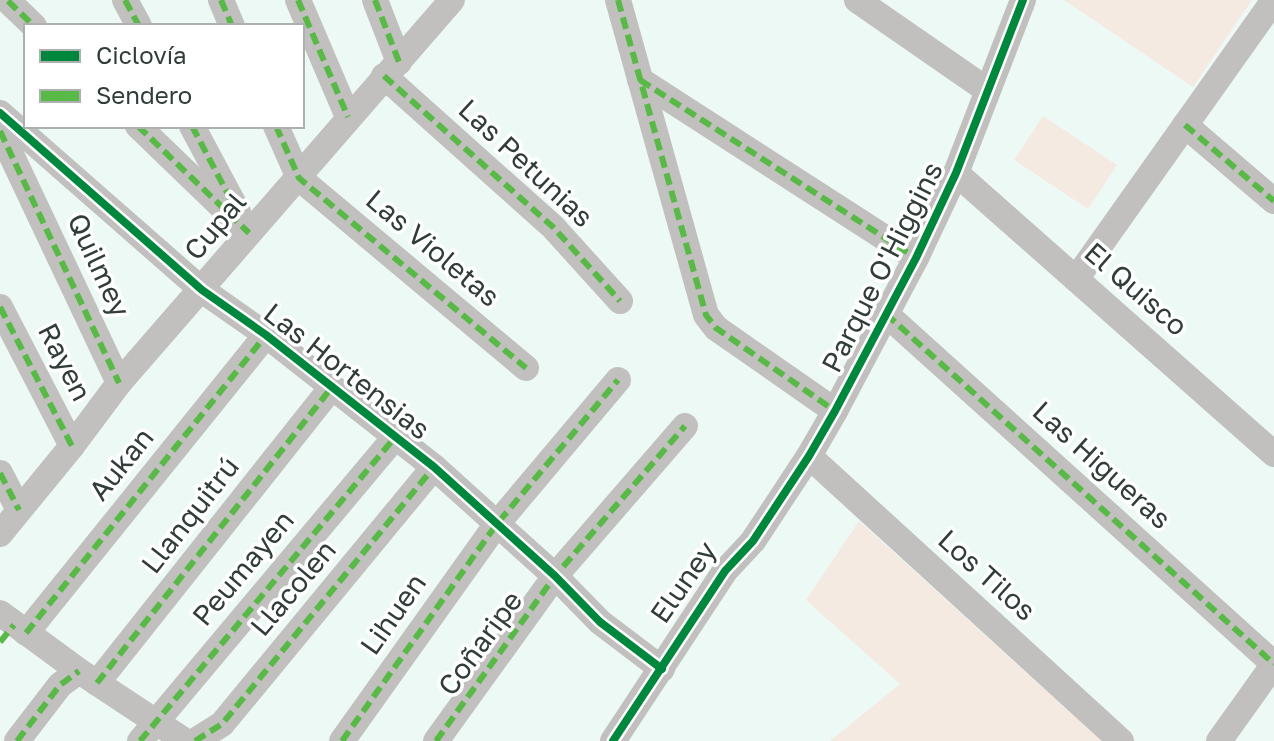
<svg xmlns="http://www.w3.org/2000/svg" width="1274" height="741" font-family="'Golos Text',sans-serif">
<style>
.green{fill:#f5eae2}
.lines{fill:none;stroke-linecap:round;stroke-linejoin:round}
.minor{stroke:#c2c0bf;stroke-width:26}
.quiet{stroke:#58b947;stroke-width:6;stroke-dasharray:12 6;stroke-linecap:butt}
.cycleway-casing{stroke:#fff;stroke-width:13}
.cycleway{stroke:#00873e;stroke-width:8}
.labels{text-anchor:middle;stroke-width:7;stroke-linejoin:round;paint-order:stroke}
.street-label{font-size:28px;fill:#303d3a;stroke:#fff}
</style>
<rect width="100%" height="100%" fill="#ecf9f5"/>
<g class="green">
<path d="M1064,0H1252L1193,87Z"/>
<path d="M1043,116L1117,165L1088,209L1014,160Z"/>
<path d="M859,521L1102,741H830L900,684L806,600Z"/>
</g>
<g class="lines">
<g class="minor">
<path d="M125,0L139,26"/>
<path d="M221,0L232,26"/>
<path d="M298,0L348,117"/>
<path d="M375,0L399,62"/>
<path d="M618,0L706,315L716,328L835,411"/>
<path d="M857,0L987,90"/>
<path d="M8,1L34,26"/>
<path d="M384,76L553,227L620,301"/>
<path d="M640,80L916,258"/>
<path d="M0,113L202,290L266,335L434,467L555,576L600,622L662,669"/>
<path d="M1185,125L1274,201"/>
<path d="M138,126L249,233"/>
<path d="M192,126L238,212"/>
<path d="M276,126L299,178L526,368"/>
<path d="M0,131L119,383"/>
<path d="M956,173L1274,454"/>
<path d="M1076,279L1274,0"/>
<path d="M0,307L72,446"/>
<path d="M886,314L1274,664"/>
<path d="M809,456L1121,741"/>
<path d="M0,473L19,510"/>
<path d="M0,534L72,446L119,383L452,0"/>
<path d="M0,613L79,671L185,741"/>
<path d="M26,633L266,335"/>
<path d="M97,683L332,387"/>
<path d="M17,741L60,685L79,671"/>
<path d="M140,741L396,436"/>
<path d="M195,741L222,724L434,467"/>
<path d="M342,741L496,525L618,380"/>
<path d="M436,741L555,576L685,426"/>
<path d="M613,741L725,571L753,541L809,456L835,411L916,258L956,173L1023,0"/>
<path d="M1219,741L1274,664"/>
</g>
<g class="quiet">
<path d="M125,0L139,26"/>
<path d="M221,0L232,26"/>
<path d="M298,0L348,117"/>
<path d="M375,0L399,62"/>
<path d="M618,0L706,315L716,328L835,411"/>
<path d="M8,1L34,26"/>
<path d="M384,76L553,227L620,301"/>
<path d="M640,80L916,258"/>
<path d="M1185,125L1274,201"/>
<path d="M138,126L249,233"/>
<path d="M192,126L241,219"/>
<path d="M276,126L299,178L526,368"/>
<path d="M0,131L119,383"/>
<path d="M0,307L72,446"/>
<path d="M886,314L1274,664"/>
<path d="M0,473L19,510"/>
<path d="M26,633L266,335"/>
<path d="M0,642L14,625"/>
<path d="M97,683L332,387"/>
<path d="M17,741L60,685L79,671"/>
<path d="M140,741L396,436"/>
<path d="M195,741L222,724L434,467"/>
<path d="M342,741L496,525L618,380"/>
<path d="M436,741L555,576L685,426"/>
</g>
<defs>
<g id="cycleway">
<path d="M0,113L202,290L266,335L434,467L555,576L600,622L662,669"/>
<path d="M613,741L725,571L753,541L809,456L835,411L916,258L956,173L1023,0"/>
</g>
</defs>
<use href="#cycleway" class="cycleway-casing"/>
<use href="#cycleway" class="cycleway"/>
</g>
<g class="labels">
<g class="street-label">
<text transform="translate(526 163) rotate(43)" y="10">Las Petunias</text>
<text transform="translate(215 226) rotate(-50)" y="10">Cupal</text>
<text transform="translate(433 248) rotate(40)" y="10">Las Violetas</text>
<text transform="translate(99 265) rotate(65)" y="10">Quilmey</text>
<text transform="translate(882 267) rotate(-63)" y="10">Parque O'Higgins</text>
<text transform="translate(1136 289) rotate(41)" y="10">El Quisco</text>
<text transform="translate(65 362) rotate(63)" y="10">Rayen</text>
<text transform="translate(347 371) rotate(38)" y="10">Las Hortensias</text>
<text transform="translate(121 464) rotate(-51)" y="10">Aukan</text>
<text transform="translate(1102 465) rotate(42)" y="10">Las Higueras</text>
<text transform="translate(190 515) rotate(-52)" y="10">Llanquitrú</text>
<text transform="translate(243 568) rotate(-50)" y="10">Peumayen</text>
<text transform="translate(987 575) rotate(42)" y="10">Los Tilos</text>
<text transform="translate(683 582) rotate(-55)" y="10">Eluney</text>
<text transform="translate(293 588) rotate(-50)" y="10">Llacolen</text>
<text transform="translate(393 614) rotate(-55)" y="10">Lihuen</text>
<text transform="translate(480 643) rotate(-54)" y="10">Coñaripe</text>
</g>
</g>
<rect x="24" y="24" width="280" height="104" fill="#ffffff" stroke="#acb1b0" stroke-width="2"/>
<rect x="40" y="50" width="40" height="12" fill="#00873e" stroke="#acb1b0" stroke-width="2"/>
<text x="96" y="64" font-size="24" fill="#303d3a">Ciclovía</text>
<rect x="40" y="90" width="40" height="12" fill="#58b947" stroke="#acb1b0" stroke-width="2"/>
<text x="96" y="104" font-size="24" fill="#303d3a">Sendero</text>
</svg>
